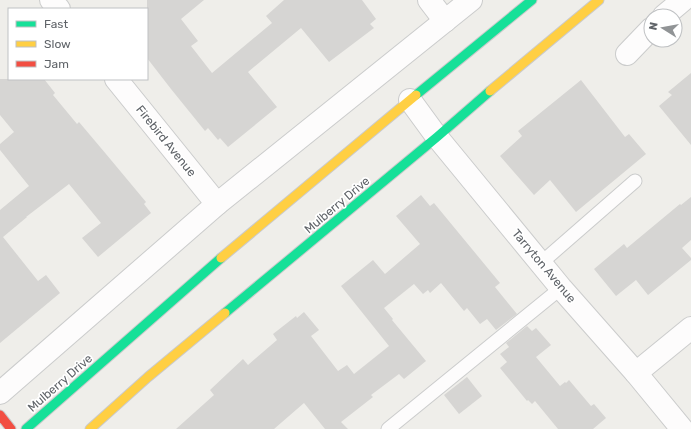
<svg xmlns="http://www.w3.org/2000/svg" width="691" height="429" font-family="Rubik,sans-serif">
<style>
.building{fill:#d6d5d3}
.lines{fill:none;stroke-linecap:round;stroke-linejoin:round}
.lane-casing{stroke:#cbcccc;stroke-width:15}
.street-casing{stroke:#cbcccc;stroke-width:24}
.fast-casing{stroke:#cacacb;stroke-width:11}
.slow-casing{stroke:#cacacb;stroke-width:11}
.jam-casing{stroke:#cacacb;stroke-width:11}
.lane{stroke:#fdfcfc;stroke-width:13}
.street{stroke:#fdfcfc;stroke-width:22}
.fast{stroke:#16e098;stroke-width:9}
.slow{stroke:#ffcf43;stroke-width:9}
.jam{stroke:#f24e42;stroke-width:9}
.labels{text-anchor:middle;stroke-width:3.5;stroke-linejoin:round;paint-order:stroke}
.street-label{font-size:12px;fill:#5f6368;stroke:#fff}
</style>
<rect width="100%" height="100%" fill="#efeeea"/>
<g class="building">
<path d="M147,0H204L181,19L198,41L191,46L212,73L272,23L266,16L284,0H362L376,19L370,24L374,28L329,62L301,28L248,72L277,107L228,147L220,138L218,140L208,128L205,131L171,89L147,58Z"/>
<path d="M691,73V145L659,106L672,95L668,92Z"/>
<path d="M0,79H44L55,93L53,95L77,124L79,122L106,154L146,202L144,204L151,213L98,257L82,238L101,223L69,184L26,217H27L3,237L38,281L46,275L60,293L0,343V210L29,186L0,150V144L14,132L0,115Z"/>
<path d="M581,80L625,137L629,134L646,154L576,212L550,180L534,195L500,156L522,136L518,131Z"/>
<path d="M421,195L430,206L434,203L500,283L495,287L517,314L496,330L487,319L480,324L467,308L464,311L441,283L430,293L428,290L423,294L414,284L384,308L393,319L392,320L426,361L404,379L399,374L371,395L373,397L341,422L348,429H325L304,403L274,429H176L214,395L210,390L228,373L243,359L248,365L277,340L273,334L296,316L297,318L304,312L319,330L311,336L338,371L347,365L354,374L389,346L341,286L373,260L385,274L420,244L396,216Z"/>
<path d="M691,197V240L682,248L691,258V260L648,295L636,280L616,296L594,269L624,244L627,248L680,204L681,205Z"/>
<path d="M527,326L532,331L536,328L551,345L536,357L560,386L565,382L566,383L569,380L591,406L594,404L606,418L593,429H558L535,401L532,404L528,400L527,401L500,368L507,362L500,354L509,347L506,343Z"/>
<path d="M467,377L482,396L459,414L444,395Z"/>
</g>
<g class="lines">
<defs>
<g id="lane">
<path d="M541,263L635,181"/>
<path d="M388,429L561,288"/>
</g>
<g id="street">
<path d="M51,0L59,9"/>
<path d="M429,0L445,21"/>
<path d="M664,16L683,0"/>
<path d="M627,54L651,29"/>
<path d="M116,79L217,204"/>
<path d="M410,100L437,137L561,288L636,373L682,429"/>
<path d="M636,373L691,328"/>
<path d="M0,393L217,204L471,0"/>
</g>
<g id="fast">
<path d="M416,95L532,0"/>
<path d="M225,313L437,137L490,91"/>
<path d="M26,429L221,258"/>
</g>
<g id="slow">
<path d="M490,91L599,0"/>
<path d="M221,258L416,95"/>
<path d="M90,429L148,377L225,313"/>
</g>
<path id="jam" d="M0,415L11,429"/>
</defs>
<use href="#lane" class="lane-casing"/>
<use href="#street" class="street-casing"/>
<use href="#fast" class="fast-casing"/>
<use href="#slow" class="slow-casing"/>
<use href="#jam" class="jam-casing"/>
<use href="#lane" class="lane"/>
<use href="#street" class="street"/>
<use href="#fast" class="fast"/>
<use href="#slow" class="slow"/>
<use href="#jam" class="jam"/>
</g>
<g class="labels">
<g class="street-label">
<text transform="translate(166 141) rotate(51)" y="4">Firebird Avenue</text>
<text transform="translate(337 205) rotate(-40)" y="4">Mulberry Drive</text>
<text transform="translate(544 266) rotate(50)" y="4">Tarryton Avenue</text>
<text transform="translate(60 383) rotate(-41)" y="4">Mulberry Drive</text>
</g>
</g>
<rect x="8" y="8" width="140" height="72" fill="#ffffff" stroke="#bfc1c3"/>
<rect x="16" y="21" width="20" height="6" fill="#16e098" stroke="#bfc1c3"/>
<text x="44" y="28" font-size="12" fill="#5f6368">Fast</text>
<rect x="16" y="41" width="20" height="6" fill="#ffcf43" stroke="#bfc1c3"/>
<text x="44" y="48" font-size="12" fill="#5f6368">Slow</text>
<rect x="16" y="61" width="20" height="6" fill="#f24e42" stroke="#bfc1c3"/>
<text x="44" y="68" font-size="12" fill="#5f6368">Jam</text>
<g transform="translate(663 28) rotate(281)"><circle r="19" fill="#ffffff" stroke="#bfc1c3"/>
<path d="M0-3L7 15L0 10L-7 15Z" fill="#919496"/>
<text y="-6" font-size="11" font-weight="bold" text-anchor="middle" fill="#5f6368">N</text>
</g>
</svg>
